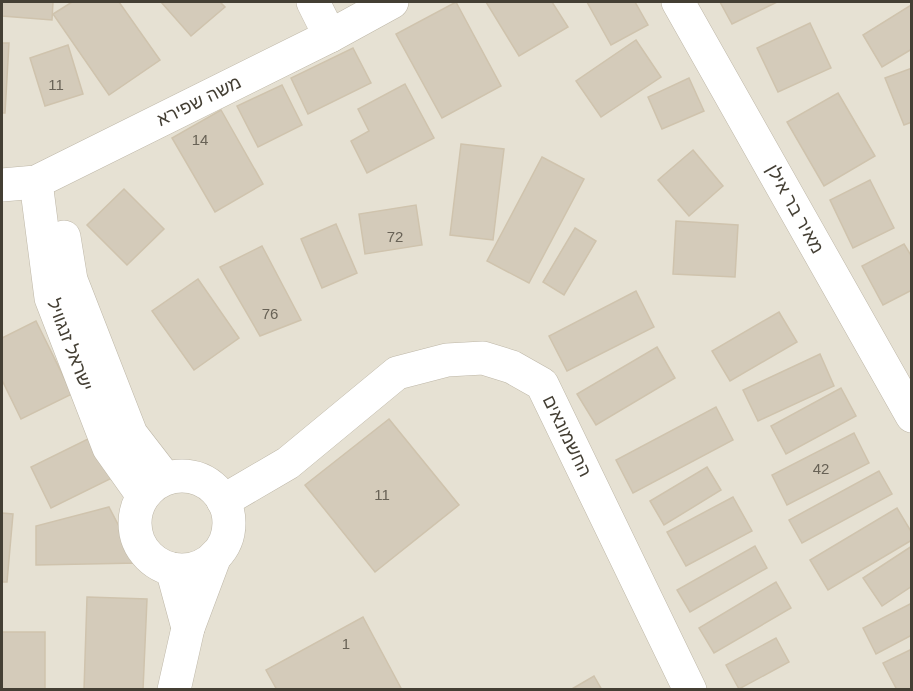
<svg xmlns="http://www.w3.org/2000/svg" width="913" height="691" font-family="Arial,Heebo,sans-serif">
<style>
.residential{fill:#e6e1d3}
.building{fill:#d4cbba;stroke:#cfc3ad;stroke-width:1.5}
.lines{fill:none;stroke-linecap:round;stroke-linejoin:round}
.minor-casing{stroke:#beb7a7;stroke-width:34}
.minor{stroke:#fff;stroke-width:33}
.labels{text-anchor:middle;stroke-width:4.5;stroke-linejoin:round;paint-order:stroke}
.number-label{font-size:15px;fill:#686256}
.street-label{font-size:18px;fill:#443f34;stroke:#fff}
</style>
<rect width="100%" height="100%" fill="#f2efe4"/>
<rect class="residential" x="2" y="2" width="909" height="687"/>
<g class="building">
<path d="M2,2H53L52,20L2,16Z"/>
<path d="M72,2H119L160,60L109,95L53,14Z"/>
<path d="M161,2H220L225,7L191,36Z"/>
<path d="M456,2L501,86L442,118L396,34Z"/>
<path d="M486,2H552L568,27L519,56Z"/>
<path d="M587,2H635L648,25L611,45Z"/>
<path d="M720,2H777L732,24Z"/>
<path d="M911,5L912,49L882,67L863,35Z"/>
<path d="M810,23L831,68L778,92L757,48Z"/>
<path d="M636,40L661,77L601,117L576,81Z"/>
<path d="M2,43H9L5,113H2Z"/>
<path d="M68,45L83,94L45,106L30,58Z"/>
<path d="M353,48L371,83L308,114L291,78Z"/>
<path d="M912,68V122L904,125L885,78Z"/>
<path d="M689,78L704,111L662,129L648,97Z"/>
<path d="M405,84L434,138L367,173L351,141L369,131L358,109Z"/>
<path d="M282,85L302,125L258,147L237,106Z"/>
<path d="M838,93L875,156L824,186L787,122Z"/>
<path d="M221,110L263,184L215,212L172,138Z"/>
<path d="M461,144L504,149L493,240L450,235Z"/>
<path d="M693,150L723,186L689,216L658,180Z"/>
<path d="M542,157L584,179L529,283L487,261Z"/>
<path d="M870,180L894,228L853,248L830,200Z"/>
<path d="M124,189L164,229L127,265L87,225Z"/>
<path d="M416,205L422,245L365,254L359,214Z"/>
<path d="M676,221L738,225L735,277L673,274Z"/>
<path d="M336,224L357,273L322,288L301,239Z"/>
<path d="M575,228L596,241L564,295L543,282Z"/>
<path d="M904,244L912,257V290L883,305L862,266Z"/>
<path d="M262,246L301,320L260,336L220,267Z"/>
<path d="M198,279L239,338L194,370L152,311Z"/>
<path d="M636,291L654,327L567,371L549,336Z"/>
<path d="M779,312L797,342L730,381L712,351Z"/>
<path d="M36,321L72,394L21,419L2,380V338Z"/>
<path d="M657,347L675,378L596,425L577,394Z"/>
<path d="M820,354L834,386L758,421L743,390Z"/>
<path d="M841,388L856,416L786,454L771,426Z"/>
<path d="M716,407L733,440L633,493L616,460Z"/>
<path d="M389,419L459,505L375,572L305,485Z"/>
<path d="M854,433L869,463L787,505L772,475Z"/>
<path d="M92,437L112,478L51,508L31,467Z"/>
<path d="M707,467L721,490L664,525L650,501Z"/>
<path d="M879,471L892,494L802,543L789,520Z"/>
<path d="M733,497L752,531L686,566L667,532Z"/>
<path d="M109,507L138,563L36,565V526Z"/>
<path d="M897,508L912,533V540L828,590L810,560Z"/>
<path d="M2,513L13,514L7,582H2Z"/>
<path d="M755,546L767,568L690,612L677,590Z"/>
<path d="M912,546V586L882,606L863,578Z"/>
<path d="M776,582L791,608L714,653L699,628Z"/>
<path d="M87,597L147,599L143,690H84Z"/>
<path d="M912,603V635L876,654L863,628Z"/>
<path d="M363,617L402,690H277L266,670Z"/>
<rect x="2" y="632" width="43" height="58"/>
<path d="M776,638L789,662L739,689L726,665Z"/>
<path d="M912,649V690H897L883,663Z"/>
<path d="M594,676L602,690H570Z"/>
</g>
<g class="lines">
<defs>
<g id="minor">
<path d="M313,2L330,36"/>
<path d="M678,2L912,416"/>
<path d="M36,182L51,298L109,448L143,496"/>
<path d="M2,185L36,182L330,36L392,2"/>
<path d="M64,237L71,280L131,434L165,478"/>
<circle cx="182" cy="523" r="47"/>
<path d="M223,501L288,463L397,373L447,360L483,358L512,367L542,384L690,690"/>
<path d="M172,569L188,628L215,556"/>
<path d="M174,690L188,628"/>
</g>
</defs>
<use href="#minor" class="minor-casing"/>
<use href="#minor" class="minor"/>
</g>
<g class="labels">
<g class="number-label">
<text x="56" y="90">11</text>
<text x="200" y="145">14</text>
<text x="395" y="242">72</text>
<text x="270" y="319">76</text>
<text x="821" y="474">42</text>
<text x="382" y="500">11</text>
<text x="346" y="649">1</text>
</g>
<g class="street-label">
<text transform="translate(199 101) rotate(-26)" y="6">משה שפירא</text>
<text transform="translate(795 209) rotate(61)" y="6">מאיר בר אילן</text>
<text transform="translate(70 345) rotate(69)" y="6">ישראל זנגוויל</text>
<text transform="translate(567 436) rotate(64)" y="6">החשמונאים</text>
</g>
</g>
<rect width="913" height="691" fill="none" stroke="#443f34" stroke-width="6"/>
</svg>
